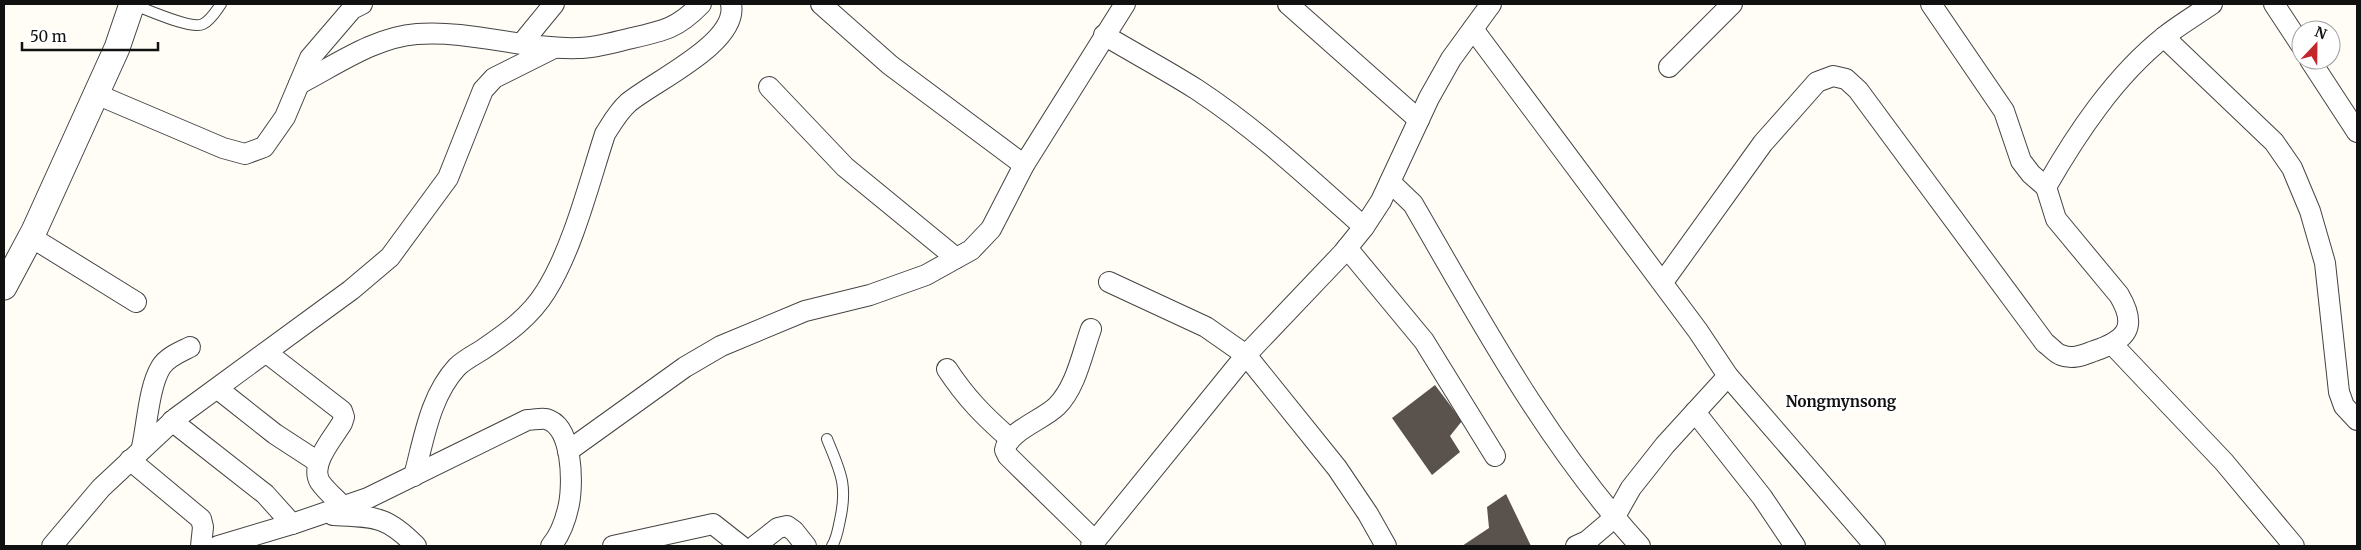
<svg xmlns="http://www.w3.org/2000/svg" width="2361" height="550" font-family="Merriweather,serif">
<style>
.building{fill:#5a524d}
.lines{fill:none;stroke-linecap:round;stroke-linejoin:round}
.service-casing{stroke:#444;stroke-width:12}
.minor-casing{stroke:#444;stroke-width:22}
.tertiary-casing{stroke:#444;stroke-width:27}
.service{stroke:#fff;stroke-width:10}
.minor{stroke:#fff;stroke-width:20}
.tertiary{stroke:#fff;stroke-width:25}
.labels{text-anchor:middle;stroke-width:5;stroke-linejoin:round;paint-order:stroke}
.neighbourhood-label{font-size:15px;font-weight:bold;fill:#111;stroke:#fff}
</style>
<rect width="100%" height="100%" fill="#fffdf5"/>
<g class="building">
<path d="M1435,385L1462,421L1450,436L1460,452L1432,475L1392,418Z"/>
<path d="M1506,494L1531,546H1462L1489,528L1487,507Z"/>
</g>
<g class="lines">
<defs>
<g id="service">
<path d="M132,4C146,9 191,30 203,24C211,20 216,11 221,4"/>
<path d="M827,439C840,471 848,484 840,520C838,529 837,538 832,546"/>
</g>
<g id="minor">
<path d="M821,4L890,65L1024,165"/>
<path d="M1288,4L1419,120"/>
<path d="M1931,4L2004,111L2021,161L2031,174L2046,187"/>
<path d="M2274,4L2301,45"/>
<path d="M1473,29L1698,331L1728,376L1875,546"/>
<path d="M1104,35C1134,53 1166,70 1196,89C1257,129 1310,179 1364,227"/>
<path d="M2164,37L2274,142L2292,168L2310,211L2325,263L2339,392L2344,406L2357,420"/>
<path d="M522,43L554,4"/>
<path d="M2310,60L2357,132"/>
<path d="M1669,67L1732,4"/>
<path d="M299,84C336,65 375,37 417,34C472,30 525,50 579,48C596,48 615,42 632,38C664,31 678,28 701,4"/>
<path d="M769,87L845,167L956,258"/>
<path d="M96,94L223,148L245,154L264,147L285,117L310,58L352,9L362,4"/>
<path d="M1390,182L1413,204C1482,323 1547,444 1640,546"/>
<path d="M31,237L136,302"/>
<path d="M1347,248L1424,341L1495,456"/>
<path d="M1109,282L1206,327L1246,355L1337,468L1368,514L1386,546"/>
<path d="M1663,282L1763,143L1817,82L1833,76L1846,79L1858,90L2045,343C2050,346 2055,353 2061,355C2073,360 2083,355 2094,351C2127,340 2138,327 2119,295L2056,219L2046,187C2077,133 2115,76 2164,37C2179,25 2196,15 2212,4"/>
<path d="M1091,329C1082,354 1076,387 1057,406C1043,420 1008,431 1005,450L1008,456L1095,541"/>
<path d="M2113,345L2224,462L2294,546"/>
<path d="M267,353L342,411L344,417L342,423C334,437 309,464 320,482C326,491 336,499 344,507"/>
<path d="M947,369C966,398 984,416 1009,438"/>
<path d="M218,389L275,434L318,462"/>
<path d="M1695,412L1762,497L1795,546"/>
<path d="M172,421L265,494L292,524"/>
<path d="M142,447C147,425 149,386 161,367C167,357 180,352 190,347"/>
<path d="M568,451L685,367L721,346L805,311L870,295L926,275L971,250L991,229L1024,165L1125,4"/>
<path d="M130,460L201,519L203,527L201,546"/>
<path d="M414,476C424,439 430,396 457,367C464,360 474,355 482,350C507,333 530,317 546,291C573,248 589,183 605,134C612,123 618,112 628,103C654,81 739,43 731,4"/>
<path d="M333,515C374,517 386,515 416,546"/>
<path d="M52,546L101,488L176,418L351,290L390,257L448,178L483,90L494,78L554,48"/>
<path d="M218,546L292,524L368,498L527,420C532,420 541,418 546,419C573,426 573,483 569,504C566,519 561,534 551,546"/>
<path d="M613,546L713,524L741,546"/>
<path d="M755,546L778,528L787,526L794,531L806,546"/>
<path d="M1091,546L1246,355L1343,253L1364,227L1381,201L1429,98L1451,59L1491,4"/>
<path d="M1576,546L1587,541L1614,518L1631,488L1665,445L1728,376"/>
</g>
<path id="tertiary" d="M4,287L34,231L117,48L132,4"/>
</defs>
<use href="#service" class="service-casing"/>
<use href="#minor" class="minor-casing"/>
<use href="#tertiary" class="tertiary-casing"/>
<use href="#service" class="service"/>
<use href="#minor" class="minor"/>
<use href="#tertiary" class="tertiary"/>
</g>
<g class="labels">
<g class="neighbourhood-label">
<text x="1841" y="407">Nongmynsong</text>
</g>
</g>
<rect width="2361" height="550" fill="none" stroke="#111111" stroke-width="10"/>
<g transform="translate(2316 45) rotate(22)"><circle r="24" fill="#ffffff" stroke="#a0a0a0"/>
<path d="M0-4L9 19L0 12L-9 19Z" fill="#c4262e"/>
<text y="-8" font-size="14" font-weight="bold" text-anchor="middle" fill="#111111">N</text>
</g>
<path d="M22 42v8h136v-8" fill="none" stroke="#111111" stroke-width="2.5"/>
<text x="30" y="42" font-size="15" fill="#111111" stroke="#ffffff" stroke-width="4" paint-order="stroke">50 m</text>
</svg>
